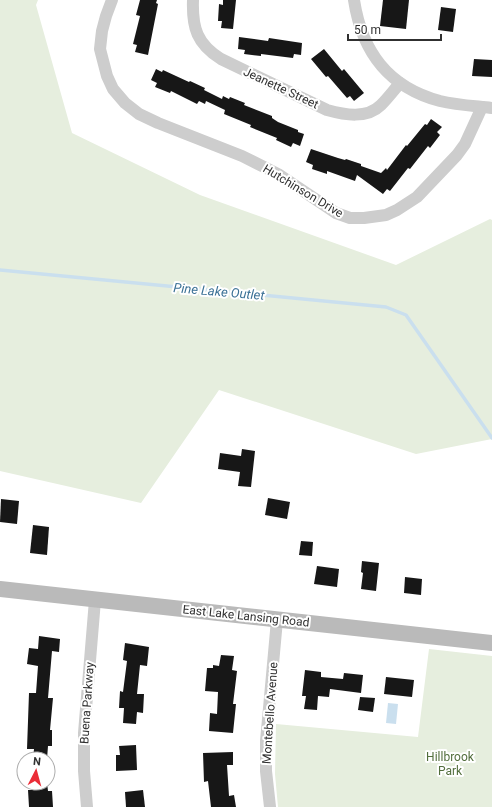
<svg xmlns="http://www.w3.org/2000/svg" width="492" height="807" font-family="Roboto,sans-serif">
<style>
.green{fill:#e6eede}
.water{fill:#cadfee}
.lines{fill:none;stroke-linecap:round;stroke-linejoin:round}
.stream{stroke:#cadfee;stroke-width:3.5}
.building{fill:#171717}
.street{stroke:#cdcdcd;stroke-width:12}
.secondary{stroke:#bababa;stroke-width:16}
.labels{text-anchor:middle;stroke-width:4;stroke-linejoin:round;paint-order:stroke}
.street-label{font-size:12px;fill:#303030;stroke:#fff}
.park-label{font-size:12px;fill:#526e3c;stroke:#fff}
.water-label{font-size:13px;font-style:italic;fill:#3b7196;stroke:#fff}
</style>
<rect width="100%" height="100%" fill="#fff"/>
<g class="green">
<path d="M0,0H38L36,5L72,133L200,195L396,265L490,219L492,220V439L416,454L219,390L141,503L0,471Z"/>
<path d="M429,649L492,656V807H278L275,774L276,724L418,737Z"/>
</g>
<path class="water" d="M388,703L398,704L396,724L386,723Z"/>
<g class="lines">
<path class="stream" d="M0,270L386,307L406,315L492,438"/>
</g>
<g class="building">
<path d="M140,0H157L156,3L158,4L148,55L135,52L137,45L133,44L140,16L136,15Z"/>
<path d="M223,0H236L233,29L221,28L222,21H218L219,4L223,5Z"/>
<path d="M383,0H409L406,29L380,26Z"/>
<path d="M441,7L456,9L453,32L438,30Z"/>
<path d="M239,37L268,41L269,38L302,43L301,55L294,54L293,58L261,54V56L244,54L245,50L238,49Z"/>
<path d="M324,49L342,71L344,69L364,93L354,101L350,96L347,98L328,76L326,77L311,59Z"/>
<path d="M474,59L492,60V77L472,76Z"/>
<path d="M156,69L162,72L163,70L189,82L190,81L205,88L204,90L222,99L223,96L229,99L230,97L245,103L244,105L272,116V118L278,122L298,130V132L304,134L300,146L293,143L291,147L276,140L277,138L250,127L251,125L224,114L225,110L206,101L205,104L199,101L197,104L171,91L170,93L155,87L157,83L151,80Z"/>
<path d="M431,119L442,127L437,132L440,135L430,148L428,146L410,169L408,168L390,191L387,189L383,194L357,175L355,181L327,171V174L312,169L313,165L306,162L311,149L338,158L345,160L346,159L361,164V166L381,173L386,168L387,170L406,145L407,146L425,124L427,125Z"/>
<path d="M242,449L255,451L251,487L238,486L240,472L218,469L220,453L241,456Z"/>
<path d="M268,498L290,502L287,519L265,515Z"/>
<path d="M1,499L19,501L17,524L0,522Z"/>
<path d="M33,525L49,527L47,555L30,553Z"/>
<path d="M301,541L313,542L312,556L299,555Z"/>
<path d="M362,561L379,563L376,591L361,589L363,573L361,572Z"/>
<path d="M317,566L339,569L337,587L314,584Z"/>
<path d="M405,577L422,579L421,595L404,593Z"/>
<path d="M39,636L60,639L59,652L52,651L48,698H53L50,730H52V746H48L47,759H33L34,749H27L29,693H36L38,666L27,664L29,648L38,649Z"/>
<path d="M125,643L149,647L147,666L140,665L137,694H144L143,713L137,712L136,724L123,723L124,708H119L120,691L123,692L127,661L123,660Z"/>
<path d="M221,655L234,656L232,670L237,671L233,704H236L233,733L209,731L210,713L217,714L218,692L205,691L207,668H213V665L219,666Z"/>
<path d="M305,670L321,672V677L343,679L344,673L363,675L361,693L330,689L329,697L318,696L317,710L304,709L306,696H302Z"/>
<path d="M386,677L414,680L412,697L384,694Z"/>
<path d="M360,697L375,698L373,712L358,710Z"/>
<path d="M136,745L137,770L116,771V755H120L119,746Z"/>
<path d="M233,752V765H227L229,796L234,795L236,807H211L208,781L204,782L203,753Z"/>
<path d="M33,783H47L48,791H52L53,807H29L28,790H34Z"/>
<path d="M143,790L145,807H126L125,792Z"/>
</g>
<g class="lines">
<g class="street">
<path d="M112,0L106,16L102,31L100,49L107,76L113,89L125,103L139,114L158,123L242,156L278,174L336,213L350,218H364L386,215L397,210L417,197L457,155L465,144L482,107"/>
<path d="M193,0C192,28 197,44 221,59L327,110C345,115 367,119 381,105C388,98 394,90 400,83"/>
<path d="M354,0C362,52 388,87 440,101C457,105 475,106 492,108"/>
<path d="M87,807L84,771V733L95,600"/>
<path d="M270,807L266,771V741L277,620"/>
</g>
<path class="secondary" d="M0,589L492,643"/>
</g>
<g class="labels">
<g class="street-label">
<text transform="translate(281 88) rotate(25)" y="4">Jeanette Street</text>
<text transform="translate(303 191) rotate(31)" y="4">Hutchinson Drive</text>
<text transform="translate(246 616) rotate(6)" y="4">East Lake Lansing Road</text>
<text transform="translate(87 703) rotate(-86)" y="4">Buena Parkway</text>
<text transform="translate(270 713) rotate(-86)" y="4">Montebello Avenue</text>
</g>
<g class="park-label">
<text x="450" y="761">Hillbrook<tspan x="450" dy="14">Park</tspan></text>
</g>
<g class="water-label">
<text transform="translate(219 291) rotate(5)" y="5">Pine Lake Outlet</text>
</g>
</g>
<g transform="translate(36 771) rotate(6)"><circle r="19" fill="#ffffff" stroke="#acacac"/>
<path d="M0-3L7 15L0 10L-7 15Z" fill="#eb2e38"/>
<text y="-6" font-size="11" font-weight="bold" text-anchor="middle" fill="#303030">N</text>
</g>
<path d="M348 34v6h93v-6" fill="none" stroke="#303030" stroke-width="2"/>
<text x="354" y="34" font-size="12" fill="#303030" stroke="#ffffff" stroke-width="3" paint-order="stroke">50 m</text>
</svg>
